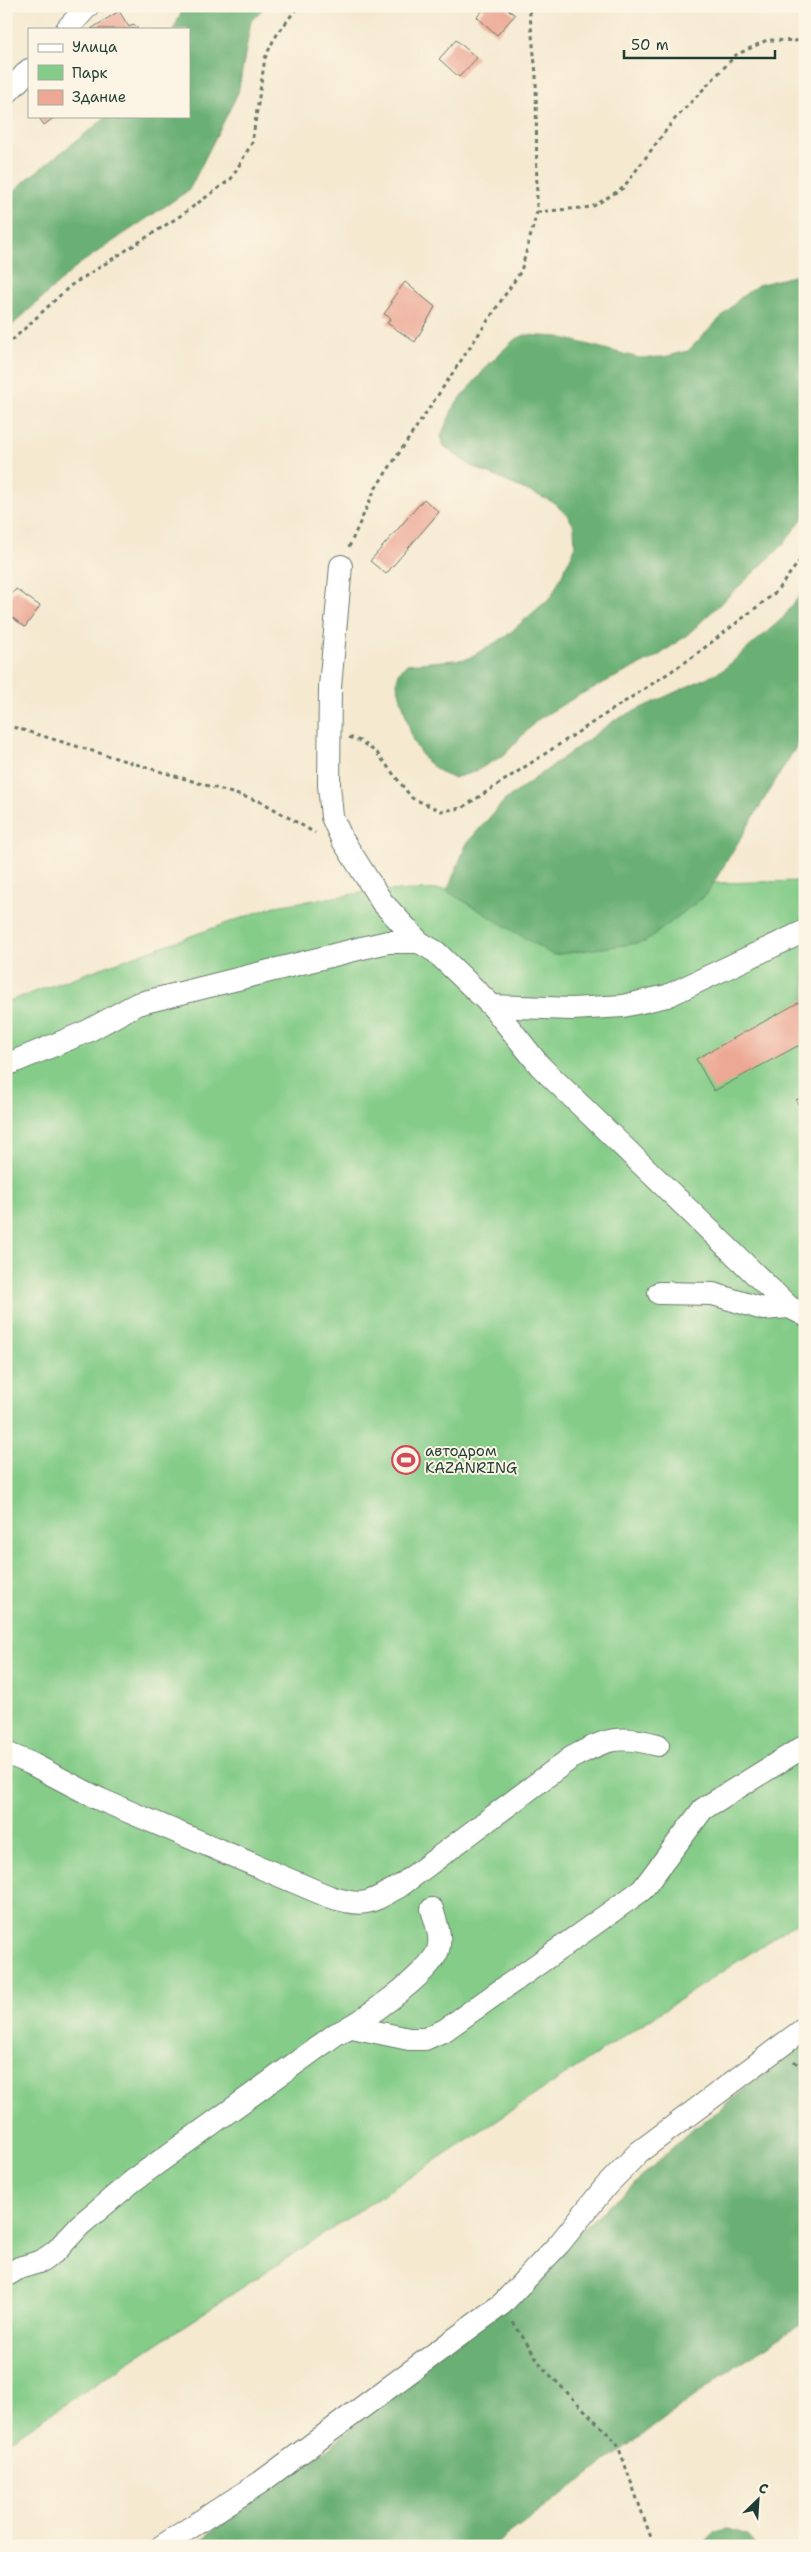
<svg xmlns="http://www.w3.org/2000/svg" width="811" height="2552" font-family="'Shantell Sans',sans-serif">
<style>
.green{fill:#84cc88;stroke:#52845e}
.forest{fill:#6bb074;stroke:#457654}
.building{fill:#eca894}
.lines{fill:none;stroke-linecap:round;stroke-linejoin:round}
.minor-casing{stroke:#6a796b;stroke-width:24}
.path{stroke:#6a796b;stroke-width:3;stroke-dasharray:4 4;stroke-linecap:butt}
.minor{stroke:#fff;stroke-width:22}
.labels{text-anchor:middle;stroke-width:4;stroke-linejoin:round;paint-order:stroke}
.poi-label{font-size:15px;fill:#1f3d34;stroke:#fcf5e5;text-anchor:start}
</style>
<rect width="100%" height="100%" fill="#fcf5e5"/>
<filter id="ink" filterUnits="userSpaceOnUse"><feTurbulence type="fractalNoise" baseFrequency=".02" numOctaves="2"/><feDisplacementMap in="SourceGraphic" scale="10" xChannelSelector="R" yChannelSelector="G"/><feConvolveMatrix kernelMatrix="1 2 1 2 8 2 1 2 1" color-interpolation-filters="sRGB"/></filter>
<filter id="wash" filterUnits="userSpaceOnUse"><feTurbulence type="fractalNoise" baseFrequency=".0096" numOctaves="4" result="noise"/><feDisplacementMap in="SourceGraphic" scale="20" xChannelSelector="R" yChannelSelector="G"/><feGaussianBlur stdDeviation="1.12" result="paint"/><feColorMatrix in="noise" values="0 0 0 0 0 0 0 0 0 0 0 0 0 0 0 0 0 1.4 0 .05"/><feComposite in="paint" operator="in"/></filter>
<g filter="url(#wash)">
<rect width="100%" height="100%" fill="#f5e9d0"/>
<path class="green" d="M802,881L805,884V1917L6,2443V1002L275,906L374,891Z"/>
<g class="forest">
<path d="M184,6H266L251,21L238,93L189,190L78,265L6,331V199L26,180L108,116H189V29H174Z"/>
<path d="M805,273V515L781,547L687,635L658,656L579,695L537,720L504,755L474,772L453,778L443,774L425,760L413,741L397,684L399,672L407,664L467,659L505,637L551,597L575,548L574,526L568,516L553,502L469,465L444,446L441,436L454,406L490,363L514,340L525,335L559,337L639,358L664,357L688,351L740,298L758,285Z"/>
<path d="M805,588V732L706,895L645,942L553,955L447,891L467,843L504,801L615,720L723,670L783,618Z"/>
<path d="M805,2038V2322L740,2363L492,2546H192L332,2445L633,2185L693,2128L716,2113Z"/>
<path d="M728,2529L746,2535L756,2546H702L716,2532Z"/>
</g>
<g id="blocks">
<g class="building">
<path d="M481,6H504L515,15L497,35L477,17L484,9Z"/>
<path d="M119,11L129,27L134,24L138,29H91Z"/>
<path d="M456,40L477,58L459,77L439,59Z"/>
<path d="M38,116H56L44,125Z"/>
<path d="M405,282L435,307L415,342L387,323L391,318L384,314L392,303L390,302Z"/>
<path d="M424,499L439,512L386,574L370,561Z"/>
<path d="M16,589L40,606L25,627L6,613V602Z"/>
<path d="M805,999V1042L714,1091L696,1059Z"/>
<path d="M805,1096V1116L796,1100Z"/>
</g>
</g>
</g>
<g filter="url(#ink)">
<use href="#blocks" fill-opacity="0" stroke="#6a796b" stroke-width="1"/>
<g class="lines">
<defs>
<g id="minor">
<path d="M67,29L88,6"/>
<path d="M6,94L29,70"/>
<path d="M341,566L330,687L329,785L332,817L342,839L382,902L419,942L436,952L492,1006L540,1066L789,1307L805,1315"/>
<path d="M492,1006L572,1009L623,1006L667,996L805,931"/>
<path d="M6,1065L88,1031L137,1004L362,948L388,942H419"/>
<path d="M659,1293L713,1294L763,1309L789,1307"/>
<path d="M6,1753L30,1763L99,1799L330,1897C366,1908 369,1903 400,1886L571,1758C607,1739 618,1734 658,1745"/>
<path d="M352,2027L409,2039H425L445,2030L642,1890L703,1809L805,1746"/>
<path d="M6,2276L19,2268L42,2261L56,2251L80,2225L134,2180L336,2034C358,2025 431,1973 438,1950C442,1937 436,1923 432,1909"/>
<path d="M162,2546L261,2482L502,2304L559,2244L606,2186L639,2152L805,2028"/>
</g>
</defs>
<use href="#minor" class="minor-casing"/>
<g class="path">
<path d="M537,212L592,207L623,188L673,121L736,55L767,40L805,41"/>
<path d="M6,346L70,286L180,216L231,179L252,143L265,58L274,39L298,6"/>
<path d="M349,547L375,489L521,271L537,212L536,74L529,6"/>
<path d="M6,725L262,802L315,833"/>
<path d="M349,737L360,741L377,753L412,798L441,811L462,808L690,659L775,593L805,554"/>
<path d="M794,2061L805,2071"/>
<path d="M513,2322L543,2368L617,2443L654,2546"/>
</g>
<use href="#minor" class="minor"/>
</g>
</g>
<defs>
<symbol id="stadium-ring" viewBox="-11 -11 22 22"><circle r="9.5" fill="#fcf5e5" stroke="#d1495b" stroke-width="1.5"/><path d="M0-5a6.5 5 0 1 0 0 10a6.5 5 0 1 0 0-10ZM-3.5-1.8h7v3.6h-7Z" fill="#d1495b"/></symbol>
</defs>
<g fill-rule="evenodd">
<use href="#stadium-ring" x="390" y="1444" width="32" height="32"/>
</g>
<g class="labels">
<g class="poi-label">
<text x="425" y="1456">автодром<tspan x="425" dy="17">KAZANRING</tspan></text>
</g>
</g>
<rect width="811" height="2552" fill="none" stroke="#fcf5e5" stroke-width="25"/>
<rect x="28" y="28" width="162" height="90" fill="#fcf5e5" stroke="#a4ab9e"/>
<rect x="38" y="44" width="25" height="8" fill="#ffffff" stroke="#a4ab9e"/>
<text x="72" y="52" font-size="15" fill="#1f3d34">Улица</text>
<rect x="38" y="65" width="25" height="15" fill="#84cc88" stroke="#a4ab9e"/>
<text x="72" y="78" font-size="15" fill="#1f3d34">Парк</text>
<rect x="38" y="90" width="25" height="15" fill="#eca894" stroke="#a4ab9e"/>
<text x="72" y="102" font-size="15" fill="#1f3d34">Здание</text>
<g transform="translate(758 2500) rotate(25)" stroke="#fcf5e5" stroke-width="4" paint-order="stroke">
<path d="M0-4L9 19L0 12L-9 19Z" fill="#1f3d34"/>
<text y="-8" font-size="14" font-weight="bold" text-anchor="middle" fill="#1f3d34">С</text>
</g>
<path d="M624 50v8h151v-8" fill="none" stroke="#1f3d34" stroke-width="2.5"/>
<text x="631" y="50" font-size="15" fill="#1f3d34" stroke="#fcf5e5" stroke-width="4" paint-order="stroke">50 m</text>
</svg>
